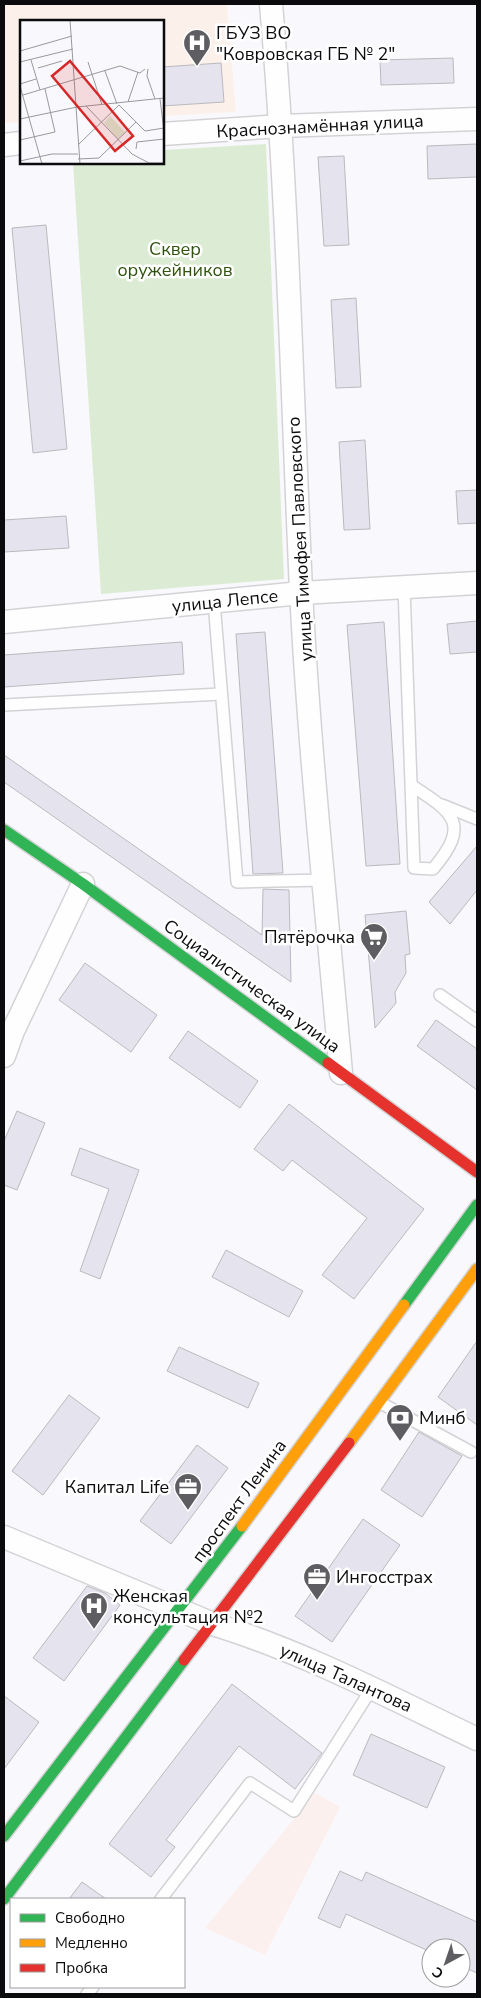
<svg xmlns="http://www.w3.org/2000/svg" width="481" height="1998" font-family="'Nunito Sans',sans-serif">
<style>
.industrial{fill:#fbf0ee}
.medical{fill:#fcf1ea}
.green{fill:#dcecd4}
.building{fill:#e4e3ee;stroke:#bababe}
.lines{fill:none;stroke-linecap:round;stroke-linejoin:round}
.lane-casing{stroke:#d3d3d6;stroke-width:14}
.street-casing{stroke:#d3d3d6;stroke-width:25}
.fast-casing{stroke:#d3d3d6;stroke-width:14}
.slow-casing{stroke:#d3d3d6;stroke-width:14}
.jam-casing{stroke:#d3d3d6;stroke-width:14}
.lane{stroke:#fefeff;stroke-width:11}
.street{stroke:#fefeff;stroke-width:22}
.fast{stroke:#30b455;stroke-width:11}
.slow{stroke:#ff9f0a;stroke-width:11}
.jam{stroke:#e5322d;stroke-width:11}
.labels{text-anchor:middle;stroke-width:5;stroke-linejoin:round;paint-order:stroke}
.poi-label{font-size:18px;fill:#0b0b0e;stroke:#fff;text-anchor:start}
.street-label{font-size:18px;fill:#0b0b0e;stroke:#fff}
.park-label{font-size:18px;fill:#2f530e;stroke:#fff}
.inset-road{fill:none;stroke:#9a9a9d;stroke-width:1}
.view{fill:#d62828;fill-opacity:0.15;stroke:#d62828;stroke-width:2.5}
.inset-edge{fill:none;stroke:#0b0b0e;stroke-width:2.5}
</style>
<rect width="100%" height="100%" fill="#f9f9fd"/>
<path class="industrial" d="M315,1793L340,1807L265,1955L205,1928Z"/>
<path class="medical" d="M4,4H227L236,112L163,116L162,21H21V122L4,123Z"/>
<path class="green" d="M266,144L284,579L101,594L73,163L162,162L163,150Z"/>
<g class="building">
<path d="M453,58L454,83L381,85L380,60Z"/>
<path d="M221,63L224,102L162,106V67Z"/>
<path d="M477,144V177L428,179L427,146Z"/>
<path d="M344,156L349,245L324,246L318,157Z"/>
<path d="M46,225L67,449L33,453L12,228Z"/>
<path d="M356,298L361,387L336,388L331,300Z"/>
<path d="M365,440L370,529L344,530L339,442Z"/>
<path d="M477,490V523L458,524L456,491Z"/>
<path d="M66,516L69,548L4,552V520Z"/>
<path d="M477,621V652L450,654L447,624Z"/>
<path d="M384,622L400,864L366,866L347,625Z"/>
<path d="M265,632L283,873L253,874L236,634Z"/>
<path d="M182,642L184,674L4,687V655Z"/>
<path d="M4,755L262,935L263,889L289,890L291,982L4,782Z"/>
<path d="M477,846V890L450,924L429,902Z"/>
<path d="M406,911L410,954L405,955L406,973L395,992L396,1003L375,1028L365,915Z"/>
<path d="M85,963L157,1015L131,1052L59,1000Z"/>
<path d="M436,1020L477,1049V1090L417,1046Z"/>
<path d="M188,1031L258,1081L240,1108L169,1058Z"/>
<path d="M289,1104L424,1209L354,1299L322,1275L367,1218L292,1160L283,1171L254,1149Z"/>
<path d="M17,1111L45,1123L17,1190L4,1185V1141Z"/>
<path d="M80,1148L139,1170L100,1279L80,1271L109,1189L71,1175Z"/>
<path d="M226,1250L303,1291L289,1317L212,1277Z"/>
<path d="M477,1341V1425L438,1397Z"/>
<path d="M179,1347L259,1383L248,1408L167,1371Z"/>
<path d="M69,1395L100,1418L43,1495L12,1471Z"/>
<path d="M419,1432L462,1456L422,1517L381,1490Z"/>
<path d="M197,1445L228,1468L171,1544L140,1521Z"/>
<path d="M363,1519L400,1545L332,1642L295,1616Z"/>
<path d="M87,1586L105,1593L120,1605L64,1681L33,1658Z"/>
<path d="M232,1684L322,1753L295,1789L239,1746L166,1840L175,1847L151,1877L109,1844Z"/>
<path d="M4,1696L39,1722L4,1769Z"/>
<path d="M371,1734L445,1767L427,1808L353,1775Z"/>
<path d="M340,1871L362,1881L366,1872L477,1922V1973L461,1966V1948H431V1952L346,1914L340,1928L318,1918Z"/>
<path d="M82,1882L106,1899H69Z"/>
</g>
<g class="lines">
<defs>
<g id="lane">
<path d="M404,587L414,868L433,869C471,824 454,813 411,785"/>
<path d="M214,602L237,882L323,880"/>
<path d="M4,705L221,694"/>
<path d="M442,805L477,819"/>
<path d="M440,995L477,1021"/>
<path d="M379,1402L471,1452"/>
<path d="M161,1899L250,1783L294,1811L372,1688"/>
<path d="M87,1994L93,1987"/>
</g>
<g id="street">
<path d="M271,4C288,199 292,394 301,590C309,751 327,912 341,1073"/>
<path d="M162,134L281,126L477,119"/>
<path d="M4,145L21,143"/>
<path d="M4,622L301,593L477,583"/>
<path d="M4,1056L13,1031L83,884"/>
<path d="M4,1537L213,1624C304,1652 391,1698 477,1739"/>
</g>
<g id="fast">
<path d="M4,830L83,884L328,1063"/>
<path d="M404,1305L477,1205"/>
<path d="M4,1836L242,1526"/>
<path d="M4,1899L184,1660"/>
</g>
<g id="slow">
<path d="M349,1443L477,1269"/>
<path d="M242,1526L404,1305"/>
</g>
<g id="jam">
<path d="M328,1063L477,1172"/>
<path d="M184,1660L349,1443"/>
</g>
</defs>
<use href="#lane" class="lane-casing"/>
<use href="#street" class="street-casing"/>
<use href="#fast" class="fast-casing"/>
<use href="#slow" class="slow-casing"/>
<use href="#jam" class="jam-casing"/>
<use href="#lane" class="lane"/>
<use href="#street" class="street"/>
<use href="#fast" class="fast"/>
<use href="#slow" class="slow"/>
<use href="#jam" class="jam"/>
</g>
<defs>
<symbol id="hospital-pin" viewBox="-11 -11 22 30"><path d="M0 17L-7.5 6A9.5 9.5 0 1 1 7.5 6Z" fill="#5e5e62" stroke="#fff"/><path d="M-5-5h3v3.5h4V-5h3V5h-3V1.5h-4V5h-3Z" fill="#fff"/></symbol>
<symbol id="supermarket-pin" viewBox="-11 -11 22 30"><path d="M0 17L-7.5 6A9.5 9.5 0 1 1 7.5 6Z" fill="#5e5e62" stroke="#fff"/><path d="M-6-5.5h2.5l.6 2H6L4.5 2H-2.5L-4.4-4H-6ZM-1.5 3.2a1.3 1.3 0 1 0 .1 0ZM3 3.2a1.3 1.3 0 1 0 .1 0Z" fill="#fff"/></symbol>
<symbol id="bank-pin" viewBox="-11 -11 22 30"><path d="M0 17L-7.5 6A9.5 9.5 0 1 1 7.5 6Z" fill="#5e5e62" stroke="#fff"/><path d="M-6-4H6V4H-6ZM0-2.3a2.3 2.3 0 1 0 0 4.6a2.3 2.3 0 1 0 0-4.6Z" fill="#fff"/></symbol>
<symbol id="office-pin" viewBox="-11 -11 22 30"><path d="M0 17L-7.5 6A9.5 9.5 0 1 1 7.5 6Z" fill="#5e5e62" stroke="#fff"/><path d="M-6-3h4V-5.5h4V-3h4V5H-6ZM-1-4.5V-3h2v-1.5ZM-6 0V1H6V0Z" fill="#fff"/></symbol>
</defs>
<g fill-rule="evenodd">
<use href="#hospital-pin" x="181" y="27" width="32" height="43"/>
<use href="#supermarket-pin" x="358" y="921" width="32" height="43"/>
<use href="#bank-pin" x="384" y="1402" width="32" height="43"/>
<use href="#office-pin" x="172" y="1471" width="32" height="43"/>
<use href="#office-pin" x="301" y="1561" width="32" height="43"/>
<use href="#hospital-pin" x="78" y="1590" width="32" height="43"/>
</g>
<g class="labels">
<g class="poi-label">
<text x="216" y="39">ГБУЗ ВО<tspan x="216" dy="21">"Ковровская ГБ № 2"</tspan></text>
<text x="355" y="943" text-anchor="end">Пятёрочка</text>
<text x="419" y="1424">Минб</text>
<text x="169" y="1493" text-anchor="end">Капитал Life</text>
<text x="336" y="1583">Ингосстрах</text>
<text x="113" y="1602">Женская<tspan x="113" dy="21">консультация №2</tspan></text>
</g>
<g class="street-label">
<text transform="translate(320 126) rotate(-3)" y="6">Краснознамённая улица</text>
<text transform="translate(300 539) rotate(-93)" y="6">улица Тимофея Павловского</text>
<text transform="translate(225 601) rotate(-6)" y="6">улица Лепсе</text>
<text transform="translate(252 986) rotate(36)" y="6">Социалистическая улица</text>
<text transform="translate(239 1501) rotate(-54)" y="6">проспект Ленина</text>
<text transform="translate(346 1678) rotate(24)" y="6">улица Талантова</text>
</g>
<g class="park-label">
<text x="175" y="255">Сквер<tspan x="175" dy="21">оружейников</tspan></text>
</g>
</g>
<g transform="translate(20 20)">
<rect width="144" height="144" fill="#f9f9fd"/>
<path d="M90,96L105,112L98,119L84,103Z" fill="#dcecd4"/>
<path class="inset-road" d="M50,0L60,144M0,31L52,16M11,40L20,70M0,42L53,29M68,42L82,85M18,48L42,41M128,49L127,56L135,79M85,51L97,84M0,64L16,59M0,66L22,144M3,75L100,46L120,53L125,49M140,79L144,111M108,82L118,52M99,85L125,111L144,108M66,86L112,134L129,143H144M0,99L57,87L144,78M0,120L35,112L25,69M58,125L99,85M116,129L117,122L144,119M58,139L79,138L116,102M0,141L32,134H58"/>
<path class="view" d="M50,41L113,116L95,131L32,56Z"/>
<rect width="144" height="144" class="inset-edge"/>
</g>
<rect width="481" height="1998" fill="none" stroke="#0b0b0e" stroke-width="10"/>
<rect x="10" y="1898" width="175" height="90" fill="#ffffff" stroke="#9d9d9f"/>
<rect x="20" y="1914" width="25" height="8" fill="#30b455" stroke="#9d9d9f"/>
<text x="55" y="1923" font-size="15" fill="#0b0b0e">Свободно</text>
<rect x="20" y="1939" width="25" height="8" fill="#ff9f0a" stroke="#9d9d9f"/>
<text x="55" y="1948" font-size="15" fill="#0b0b0e">Медленно</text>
<rect x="20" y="1964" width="25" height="8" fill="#e5322d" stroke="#9d9d9f"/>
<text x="55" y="1973" font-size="15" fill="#0b0b0e">Пробка</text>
<g transform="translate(446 1963) rotate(220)"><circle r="24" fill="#ffffff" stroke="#9d9d9f"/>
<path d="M0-4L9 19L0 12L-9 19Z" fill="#5e5e62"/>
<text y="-8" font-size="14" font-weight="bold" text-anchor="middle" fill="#0b0b0e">С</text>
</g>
</svg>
